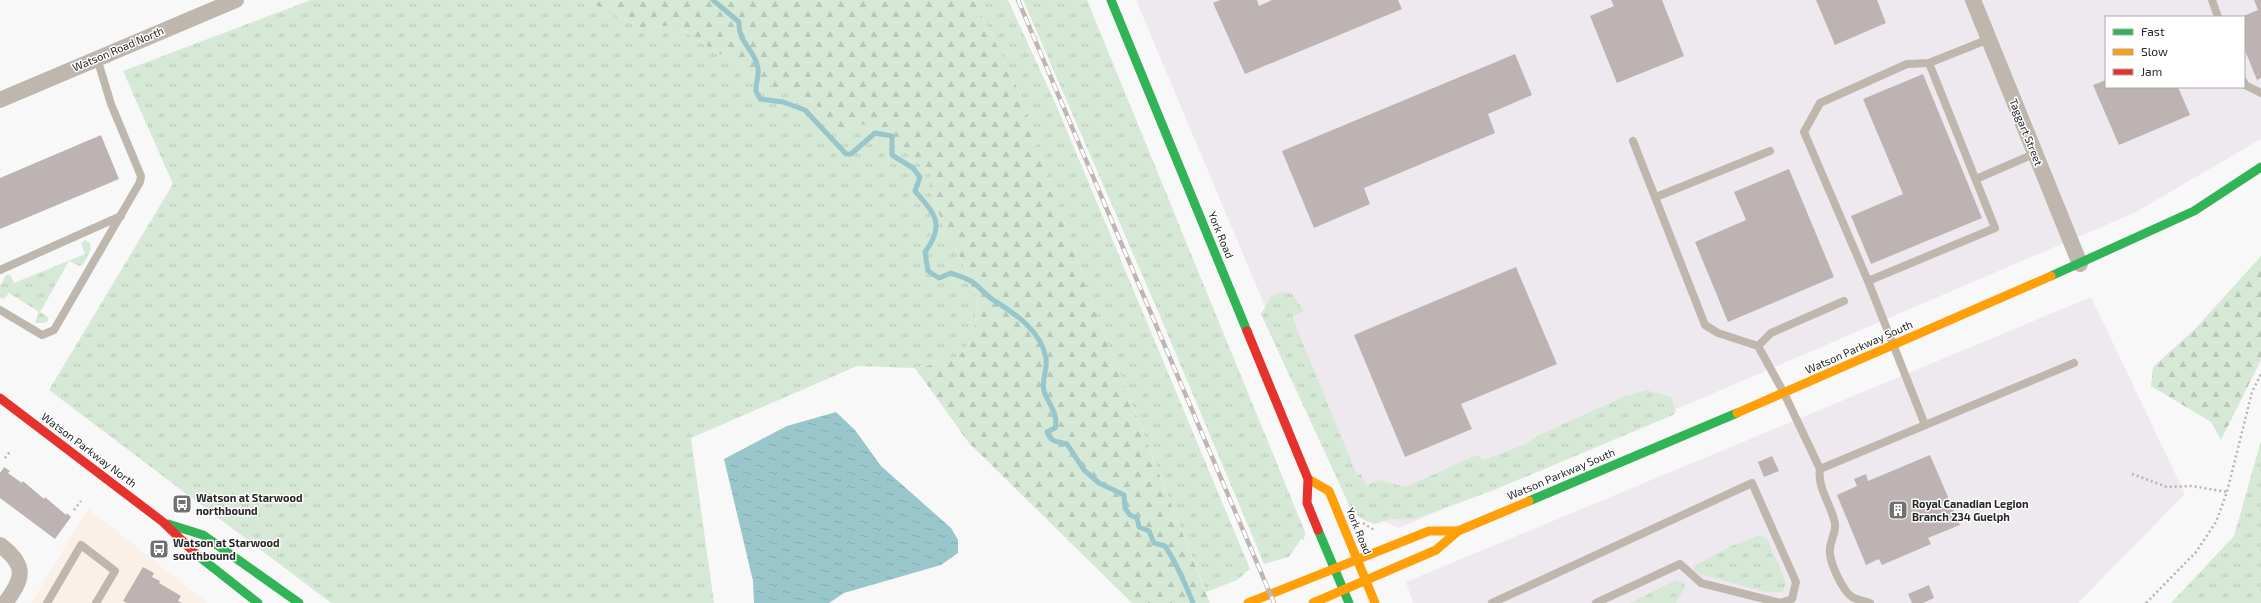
<svg xmlns="http://www.w3.org/2000/svg" width="2261" height="603" font-family="'Exo 2',sans-serif">
<style>
.commercial{fill:#fbf0e8}
.built{fill:#eee9ee;fill-rule:evenodd}
.grass{fill:url(#grass-tufts)}
.forest{fill:url(#forest-firs)}
.water{fill:url(#water-ripples)}
.lines{fill:none;stroke-linecap:round;stroke-linejoin:round}
.stream{stroke:#99c6ca;stroke-width:5}
.building{fill:#beb3b3}
.path{stroke:#b8b1ad;stroke-width:2.5;stroke-dasharray:2 3;stroke-linecap:butt}
.lane{stroke:#bfb7ae;stroke-width:8}
.street{stroke:#bfb7ae;stroke-width:16}
.fast{stroke:#30b455;stroke-width:9}
.slow{stroke:#ff9f0a;stroke-width:9}
.jam{stroke:#e5322d;stroke-width:9}
.rail-casing{stroke:#bdb7b4;stroke-width:4.5}
.rail{stroke:#fff;stroke-width:3;stroke-dasharray:9;stroke-linecap:butt}
.labels{text-anchor:middle;stroke-width:3;stroke-linejoin:round;paint-order:stroke}
.street-label{font-size:11px;fill:#292829;stroke:#fff}
.poi-label{font-size:11px;font-weight:bold;fill:#292829;stroke:#fff;text-anchor:start}
</style>
<defs>
<pattern id="grass-tufts" width="24" height="20" patternUnits="userSpaceOnUse"><rect width="24" height="20" fill="#d6e8d6"/><path d="M3 7l-1-3M5 7V3M7 7l1-3M15 17l-1-3M17 17v-4M19 17l1-3" fill="none" stroke="#b8c7b8"/></pattern>
<pattern id="forest-firs" width="22" height="20" patternUnits="userSpaceOnUse"><rect width="22" height="20" fill="#d6e8d6"/><path d="M5 1l3.5 6h-7zM16 11l3.5 6h-7z" fill="#b8c7b8"/></pattern>
<pattern id="water-ripples" width="26" height="14" patternUnits="userSpaceOnUse"><rect width="26" height="14" fill="#99c6ca"/><path d="M2 4q2-2 4 0t4 0M15 11q2-2 4 0t4 0" fill="none" stroke="#84aaae"/></pattern>
</defs>
<rect width="100%" height="100%" fill="#f9f8f9"/>
<path class="commercial" d="M88,509L208,603H31Z"/>
<g class="built">
<path d="M1136,0H2261V139L2134,213L1399,528L1349,506ZM2106,17H2244V87H2106Z"/>
<path d="M2091,297L2185,494L2078,603H1413L1406,582Z"/>
</g>
<g class="grass">
<path d="M311,0H585L640,27L675,26L772,86L813,101L839,134L863,124L907,153L930,173V190L945,230L962,261L977,301L974,336L956,360L915,368L857,366L691,438L714,603H331L49,390L173,184L123,71Z"/>
<path d="M974,0H1008L1057,107L1250,569L1237,580L1206,592L1098,318L1016,85Z"/>
<path d="M1023,0H1087L1305,532L1304,540L1301,539L1289,557L1264,564L1160,316Z"/>
<path d="M85,240L90,243L91,249L83,265L80,266L69,261L40,312L48,317V321L43,323H35L39,312L9,293L4,299L0,298V286L6,275H10L14,283L85,254L81,243Z"/>
<path d="M1283,292L1292,294L1304,311L1292,317L1357,475L1361,474L1366,485L1379,480L1405,487L1477,455L1484,460L1526,444L1537,436L1621,398L1646,390L1671,397L1676,411L1673,415L1494,490L1415,519H1390L1375,524L1364,520L1352,511L1261,314L1272,295Z"/>
<path d="M2261,441V603H2171L2234,536Z"/>
<path d="M1760,535L1767,539L1784,578L1786,584L1782,592H1766L1699,574L1694,570V566L1729,547Z"/>
<path d="M1676,580L1684,583L1685,587L1676,603H1630Z"/>
</g>
<g class="forest">
<path d="M585,0H974L1016,85L1098,318L1210,603H1132L969,443L915,368L956,360L974,336L977,301L962,261L945,230L930,190V173L907,153L863,124L839,134L813,101L772,86L675,26L640,27Z"/>
<path d="M2261,256V360L2221,440L2211,422L2151,386L2153,367L2195,329Z"/>
</g>
<path class="water" d="M836,412L855,430L881,466L951,528L958,540V553L941,565L844,593L829,603H754L753,581L724,459L787,426Z"/>
<g class="lines">
<path class="stream" d="M713,0L739,22C738,42 752,47 757,64C761,75 755,81 756,91L760,99L783,102L805,110L846,154H851L875,133L892,136V155L913,168L920,177L915,191C934,213 946,224 925,252L928,271L939,278L951,273C958,276 967,278 974,283C980,288 986,295 992,299C1014,313 1041,330 1046,358C1048,370 1041,379 1044,391C1048,404 1059,413 1055,428L1047,432C1051,443 1057,441 1067,444L1084,470L1099,483L1124,495L1125,508L1130,515L1137,518L1139,527L1149,531L1154,543L1165,546C1177,564 1185,583 1193,603"/>
</g>
<g class="building">
<path d="M1220,0H1257L1259,6L1272,0H1398L1402,9L1245,74L1213,3Z"/>
<path d="M1611,0H1662L1684,56L1617,83L1590,16L1614,6Z"/>
<path d="M1816,0H1877L1886,23L1835,45Z"/>
<path d="M2254,0H2261V78L2257,80L2244,48V17H2241L2258,10Z"/>
<path d="M1515,54L1532,95L1488,114L1495,133L1364,188L1370,204L1314,228L1282,151Z"/>
<path d="M1923,74L1982,218L1871,264L1851,216L1903,194L1863,99Z"/>
<path d="M2106,80V87H2178L2190,115L2119,145L2093,85Z"/>
<path d="M101,135L119,179L0,229V178Z"/>
<path d="M1789,169L1834,277L1728,322L1695,242L1746,220L1734,192Z"/>
<path d="M1516,267L1557,364L1461,404L1472,429L1405,457L1354,335Z"/>
<path d="M1930,455L1960,525L1928,538L1931,544L1882,565L1879,559L1866,565L1837,495L1857,486L1854,479L1866,474L1868,481Z"/>
<path d="M1772,456L1779,471L1764,477L1758,462Z"/>
<path d="M4,467L10,471L8,473L22,483L23,481L44,499L45,497L66,515L67,513L71,517L55,539L0,498V473Z"/>
<path d="M143,567L154,573L152,577L160,581L159,583L181,596L178,601L182,603H127L123,601Z"/>
<path d="M1929,585L1934,598L1923,603H1912L1908,594Z"/>
</g>
<g class="lines">
<g class="path">
<path d="M5,458L11,450"/>
<path d="M2132,474L2167,487L2192,486L2227,492"/>
<path d="M74,510L81,501"/>
<path d="M1363,523L1374,530"/>
<path d="M2146,603L2196,552L2216,522L2227,492L2252,392L2261,374"/>
</g>
<g class="lane">
<path d="M2212,0L2218,17"/>
<path d="M2244,82L2245,85L2261,93"/>
<path d="M1633,141L1705,325L1718,333L1758,346L1784,393L1820,469L2074,363"/>
<path d="M1976,179L2034,154"/>
<path d="M1656,197L1770,151"/>
<path d="M0,270L121,216"/>
<path d="M1868,281L1995,228L1929,63"/>
<path d="M0,310L42,335L54,330L140,182L141,176L111,104L97,58"/>
<path d="M1758,346L1771,333L1844,301"/>
<path d="M1925,425L1868,281L1804,132L1820,103L1907,64L1929,63L1989,39"/>
<path d="M1820,469C1817,489 1832,505 1835,524C1836,533 1831,539 1830,548C1828,560 1842,590 1852,597C1857,600 1864,601 1870,603"/>
<path d="M47,603L81,545L115,571L96,603"/>
<path d="M1492,603L1752,483L1796,582L1792,599L1780,603L1701,583L1680,564L1596,603"/>
</g>
<g class="street">
<path d="M1973,0L2080,264"/>
<path d="M0,100L236,0"/>
<path d="M0,545C27,565 24,578 5,603"/>
</g>
<g class="fast">
<path d="M1111,0L1247,331"/>
<path d="M2051,276L2194,211L2261,167"/>
<path d="M1529,501L1737,413"/>
<path d="M168,524L203,535L299,603"/>
<path d="M1318,530L1349,603"/>
<path d="M197,555L258,603"/>
</g>
<g class="slow">
<path d="M1737,413L2051,276"/>
<path d="M1308,479L1329,491L1375,603"/>
<path d="M1248,603L1429,531H1458"/>
<path d="M1313,603L1436,550L1458,531L1529,501"/>
</g>
<g class="jam">
<path d="M1247,331L1308,479L1307,503L1318,530"/>
<path d="M0,398L163,522L197,555"/>
</g>
<defs>
<path id="rail" d="M1018,0L1274,603"/>
</defs>
<use href="#rail" class="rail-casing"/>
<use href="#rail" class="rail"/>
</g>
<defs>
<symbol id="bus-square" viewBox="-11 -11 22 22"><rect x="-9" y="-9" width="18" height="18" rx="4" fill="#727172" stroke="#fff"/><path d="M-5-6H5V4H4V6H2V4H-2V6H-4V4H-5ZM-3.5-4V0h7V-4ZM-3.5 1.2v1.5H-2V1.2ZM2 1.2v1.5H3.5V1.2Z" fill="#fff"/></symbol>
<symbol id="building-square" viewBox="-11 -11 22 22"><rect x="-9" y="-9" width="18" height="18" rx="4" fill="#727172" stroke="#fff"/><path d="M-4-6H4V6H1V3H-1V6H-4ZM-2.5-4.3h1.7v1.8h-1.7ZM.8-4.3h1.7v1.8H.8ZM-2.5-1h1.7V.8h-1.7ZM.8-1h1.7V.8H.8Z" fill="#fff"/></symbol>
</defs>
<g fill-rule="evenodd">
<use href="#bus-square" x="171" y="493" width="22" height="22"/>
<use href="#building-square" x="1887" y="499" width="22" height="22"/>
<use href="#bus-square" x="148" y="538" width="22" height="22"/>
</g>
<g class="labels">
<g class="street-label">
<text transform="translate(118 49) rotate(-23)" y="4">Watson Road North</text>
<text transform="translate(2026 132) rotate(68)" y="4">Taggart Street</text>
<text transform="translate(1221 235) rotate(68)" y="4">York Road</text>
<text transform="translate(1859 347) rotate(-24)" y="4">Watson Parkway South</text>
<text transform="translate(89 450) rotate(37)" y="4">Watson Parkway North</text>
<text transform="translate(1561 474) rotate(-23)" y="4">Watson Parkway South</text>
<text transform="translate(1359 531) rotate(68)" y="4">York Road</text>
</g>
<g class="poi-label">
<text x="196" y="502">Watson at Starwood<tspan x="196" dy="13">northbound</tspan></text>
<text x="1912" y="508">Royal Canadian Legion<tspan x="1912" dy="13">Branch 234 Guelph</tspan></text>
<text x="173" y="547">Watson at Starwood<tspan x="173" dy="13">southbound</tspan></text>
</g>
</g>
<rect x="2105" y="16" width="140" height="72" fill="#ffffff" stroke="#a9a9a9"/>
<rect x="2113" y="29" width="20" height="6" fill="#30b455" stroke="#a9a9a9"/>
<text x="2141" y="36" font-size="12" fill="#292829">Fast</text>
<rect x="2113" y="49" width="20" height="6" fill="#ff9f0a" stroke="#a9a9a9"/>
<text x="2141" y="56" font-size="12" fill="#292829">Slow</text>
<rect x="2113" y="69" width="20" height="6" fill="#e5322d" stroke="#a9a9a9"/>
<text x="2141" y="76" font-size="12" fill="#292829">Jam</text>
</svg>
